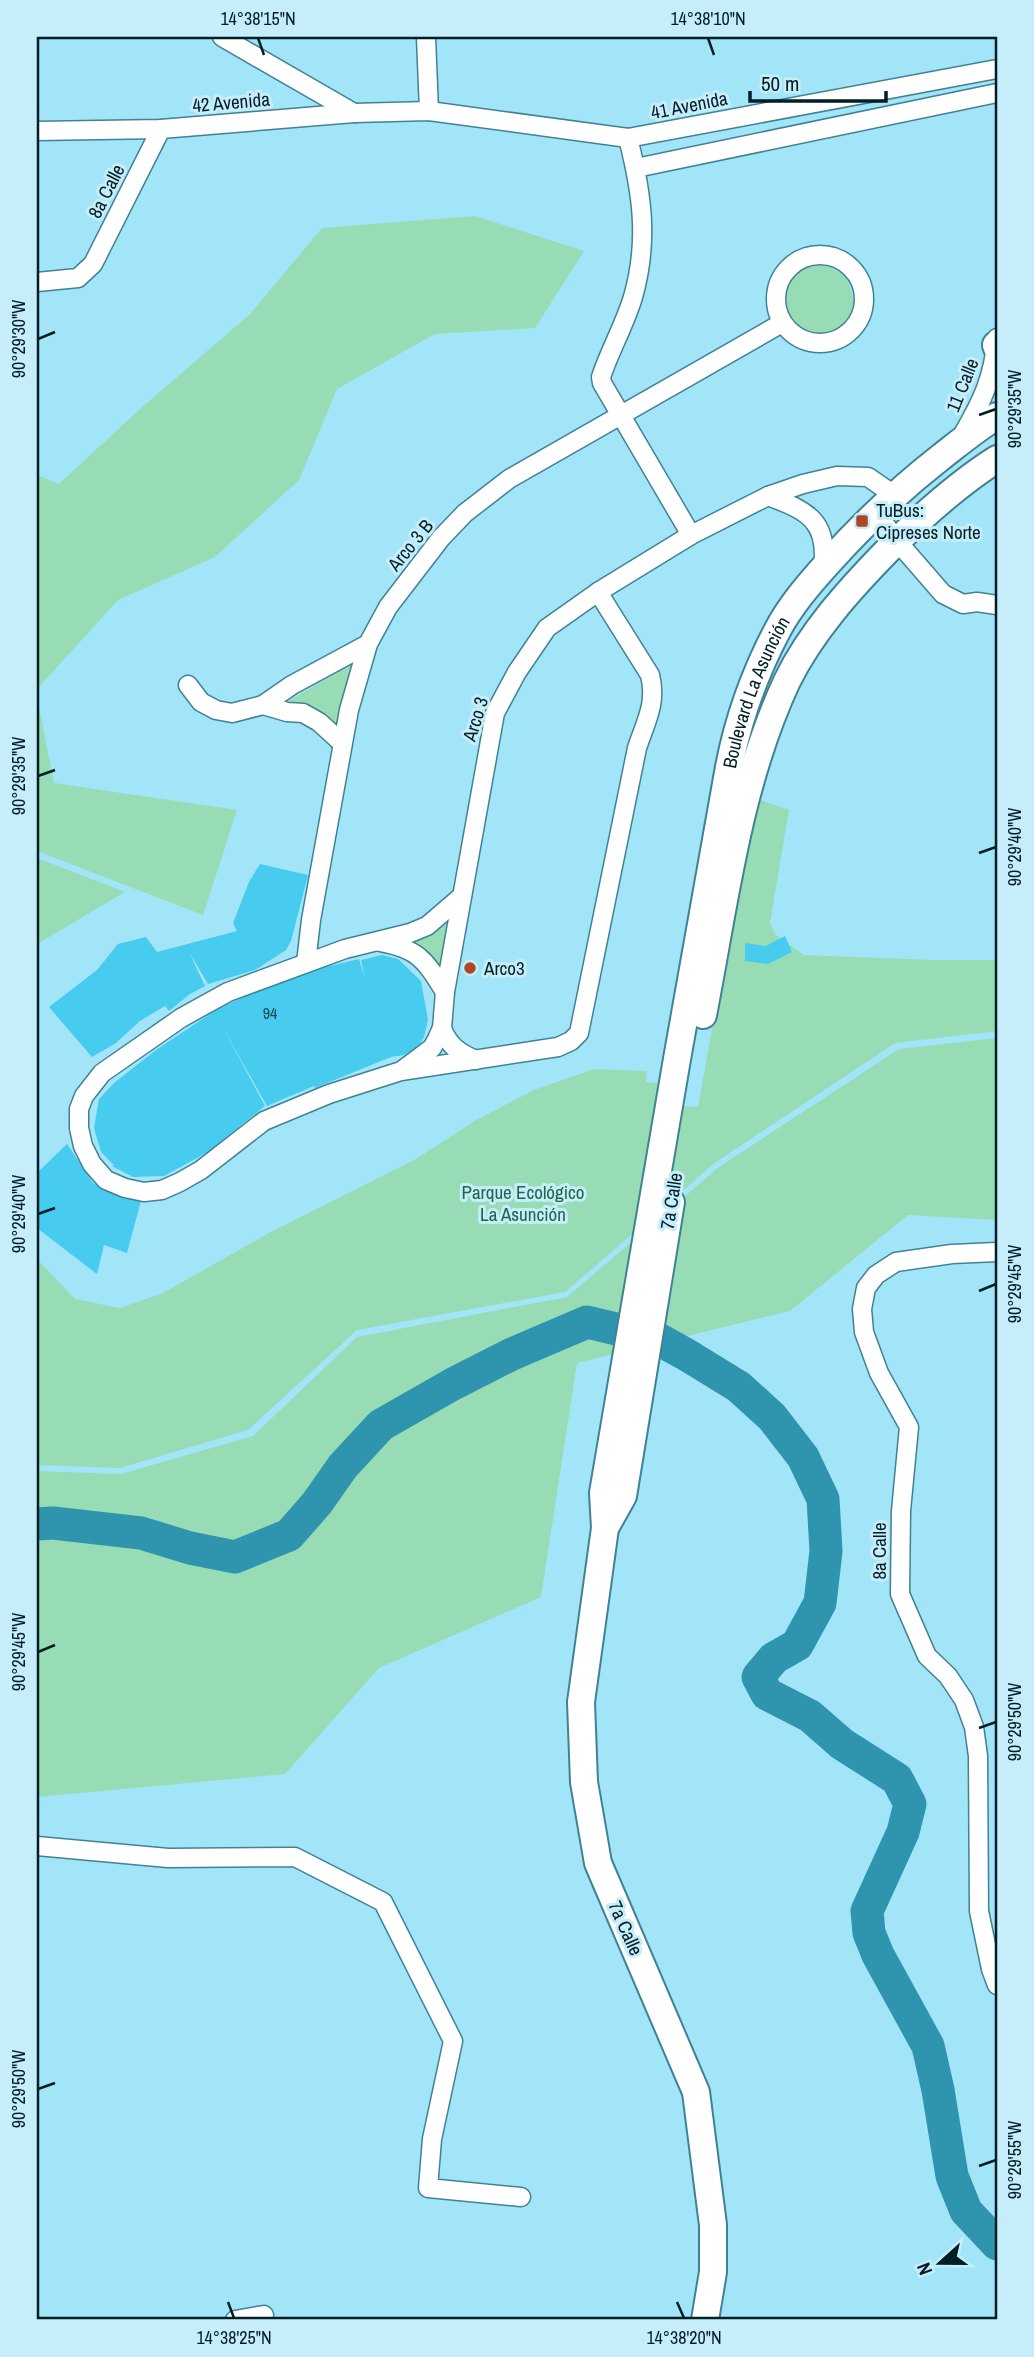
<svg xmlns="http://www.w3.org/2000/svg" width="1034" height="2357" font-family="'Archivo Narrow',sans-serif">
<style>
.green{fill:#97dcb5}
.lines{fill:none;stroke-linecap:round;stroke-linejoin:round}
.river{stroke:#2f94ae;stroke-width:33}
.building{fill:#47cbee}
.street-casing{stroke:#408295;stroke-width:21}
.secondary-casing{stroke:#408295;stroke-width:30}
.street{stroke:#fff;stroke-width:18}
.secondary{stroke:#fff;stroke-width:26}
.ticks{fill:none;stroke:#031f26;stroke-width:2.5}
.poi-dot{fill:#ae4722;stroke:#c6edfa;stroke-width:2.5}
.labels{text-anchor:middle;stroke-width:6;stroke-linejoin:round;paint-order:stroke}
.number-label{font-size:16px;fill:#144a58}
.street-label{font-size:19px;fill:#031f26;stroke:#c6edfa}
.poi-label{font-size:19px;fill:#031f26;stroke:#c6edfa;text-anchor:start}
.park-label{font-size:19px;fill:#1d6745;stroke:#c6edfa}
.neatline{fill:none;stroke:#031f26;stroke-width:2.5}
.ticks-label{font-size:18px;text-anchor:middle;fill:#031f26}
</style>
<rect width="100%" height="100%" fill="#a2e5f9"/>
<g class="green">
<path d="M475,216L584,251L535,328L435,334L337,389L299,480L215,557L118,600L37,689V475L59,484L140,409L250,314L322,228Z"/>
<path d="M812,264H823L846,276C858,307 857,316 831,337C822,337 812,338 803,335C786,327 781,297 790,281C794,273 804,268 812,264Z"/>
<path d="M357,661L339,729L280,706Z"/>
<path d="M37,697L54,783L237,810L203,915L37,851Z"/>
<path d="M758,799L789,810L770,923L776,935L804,955L933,960H997V1031L895,1043L716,1162L565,1292L357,1330L248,1430L120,1468L37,1465V1259L75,1299L120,1308L163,1293L269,1233L416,1159L476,1120L534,1090L594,1069L647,1071L646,1082L665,1084L664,1104L698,1107L743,856Z"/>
<path d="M37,858L125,892L37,944Z"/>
<path d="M457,906L442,982L396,942Z"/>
<path d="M997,1038V1220L908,1215L790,1311L577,1363L541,1597L379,1668L285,1774L37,1797V1471L121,1474L253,1436L357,1337L567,1297L719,1167L899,1049Z"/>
</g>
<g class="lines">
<path class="river" d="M37,1524L53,1523L141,1533L190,1548L235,1557L289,1535L317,1503L343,1466L381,1425L453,1384L512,1354L587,1322L658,1339L687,1355L739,1387L772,1417L803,1457L823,1499L826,1551L820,1603L797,1645L774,1658L758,1677L767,1694L810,1716L842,1744L897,1779L910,1804L903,1832L867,1911L869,1933L878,1955L928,2046L938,2090L952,2176L966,2211L997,2244"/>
</g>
<g class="building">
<path d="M260,864L308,875L291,941L286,950L255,970L208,984L189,952L205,986L190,994L169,1011L165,1006L140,1021L116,1043L92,1057L49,1007L97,970L118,944L146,937L157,952L237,931L233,923L249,882Z"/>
<path d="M785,936L792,952L768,964L745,961V943L766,946Z"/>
<path d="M382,955L398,959L421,981L428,1020L424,1037L418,1047L404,1055L391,1057L315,1088L314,1086L267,1106L222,1026L265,1106L208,1152L164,1176L133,1177L112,1166L114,1165L101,1152L94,1128L99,1099L114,1083L156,1050L213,1012L260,988L274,985L300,973L359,959L365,979L361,960Z"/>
<path d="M67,1144L93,1183L116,1195L141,1201L127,1253L104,1245L97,1274L37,1228V1173Z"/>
</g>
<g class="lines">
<defs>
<g id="street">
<path d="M222,37L354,113"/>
<path d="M426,37L429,111"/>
<path d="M37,131L161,129L354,113L429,111L628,138L997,69"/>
<path d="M628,138C642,193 649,241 633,297C625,324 610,350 601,377L602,383L691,535"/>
<path d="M636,168L997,93"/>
<circle cx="820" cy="299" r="44"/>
<path d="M37,282L78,278L93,264L161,129"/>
<path d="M963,434C983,400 993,378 997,338"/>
<path d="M768,496C808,511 829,521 823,569"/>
<path d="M876,512L897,541L943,594L963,604L977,602L997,605"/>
<path d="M188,685L201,702L216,710L232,713L263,705L292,685L368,644"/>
<path d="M263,705L287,712L303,713L319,722L342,743"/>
<path d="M462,896L427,926L410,933L345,949L228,992L181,1018L102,1073L84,1096L79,1109V1128L83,1146L92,1164L106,1180L125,1188L144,1192L162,1190L180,1182L201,1170L264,1121L329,1094L401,1071L558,1047L571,1041L579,1033L637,748C646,721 657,703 650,675L598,592"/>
<path d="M380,942C419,949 425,960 445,992"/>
<path d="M306,963L311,920L349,710L368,644L388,607L441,538L465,513L509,479L782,323"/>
<path d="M442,1028C448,1045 459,1053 476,1060"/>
<path d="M404,1069L432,1048L437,1039L442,1028L445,992L495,713L517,672L547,628L598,592L691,535L768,496L803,484L837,476L868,477L894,495"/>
<path d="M997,1252L952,1254L896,1262L876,1275L866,1288L862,1309L864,1332L879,1373L909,1427L901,1511L900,1594L927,1656L948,1676L964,1700L974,1727L978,1756L979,1911L991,1969L997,1985"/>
<path d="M37,1846L168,1858L295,1857L383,1902L453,2041L432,2139L428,2188L521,2197"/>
<path d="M235,2320L264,2315"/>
</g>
<g id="secondary">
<path d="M996,345L997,348"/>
<path d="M703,1015C725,902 738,786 787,681C811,632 849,590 887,551C921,517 956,485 997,459"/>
<path d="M605,1528L623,1496L671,1202"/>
<path id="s1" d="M705,2320L713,2272V2225L696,2092L598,1863L584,1782L581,1702L605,1528L603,1493L677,1059L729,767C738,720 755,673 777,631C790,606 809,584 828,563C863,524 900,489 941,457C959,443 977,428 997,416"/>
</g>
</defs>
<use href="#street" class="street-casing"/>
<use href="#secondary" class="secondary-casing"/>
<use href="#street" class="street"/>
<use href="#secondary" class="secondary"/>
</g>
<path class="ticks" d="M258,38L264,55M708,38L714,55M38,339L55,332M979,415L996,409M38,776L55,770M979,853L996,847M38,1214L55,1208M979,1291L996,1284M38,1652L55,1645M979,1728L996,1722M38,2089L55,2083M979,2166L996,2160M228,2302L234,2318M677,2302L684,2318"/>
<g class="poi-dot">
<rect x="855" y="514" width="14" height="14" rx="3.5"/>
<circle cx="470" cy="968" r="7"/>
</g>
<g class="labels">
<g class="number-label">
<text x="270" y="1019">94</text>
</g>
<g class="street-label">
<text transform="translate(231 102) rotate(-5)" y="7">42 Avenida</text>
<text transform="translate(689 105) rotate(-11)" y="7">41 Avenida</text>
<text transform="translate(106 191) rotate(-63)" y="7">8a Calle</text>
<text transform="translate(962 385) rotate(-68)" y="7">11 Calle</text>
<text transform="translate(410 545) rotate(-51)" y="7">Arco 3 B</text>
<text dy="7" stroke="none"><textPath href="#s1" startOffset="1668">Boulevard La Asunción</textPath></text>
<text transform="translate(475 719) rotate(-73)" y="7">Arco 3</text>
<text transform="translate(671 1201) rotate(-81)" y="7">7a Calle</text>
<text transform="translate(879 1551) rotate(-90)" y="7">8a Calle</text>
<text transform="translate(626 1928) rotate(66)" y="7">7a Calle</text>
</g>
<g class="poi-label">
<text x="876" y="517">TuBus:<tspan x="876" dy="22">Cipreses Norte</tspan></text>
<text x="484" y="975">Arco3</text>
</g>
<g class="park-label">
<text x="523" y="1199">Parque Ecológico<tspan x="523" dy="22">La Asunción</tspan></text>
</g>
</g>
<rect width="1034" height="2357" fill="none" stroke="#c6edfa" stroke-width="77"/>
<g transform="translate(940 2263) rotate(249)" stroke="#c6edfa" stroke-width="5" paint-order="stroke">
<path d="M0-5L12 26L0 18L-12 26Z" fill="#031f26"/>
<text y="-10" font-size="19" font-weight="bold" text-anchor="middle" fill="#031f26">N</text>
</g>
<path d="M750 91v10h136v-10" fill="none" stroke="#031f26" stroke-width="3.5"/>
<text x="761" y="91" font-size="21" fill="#031f26" stroke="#c6edfa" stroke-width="5" paint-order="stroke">50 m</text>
<rect x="38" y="38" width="958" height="2280" class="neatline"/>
<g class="ticks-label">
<text x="258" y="25">14°38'15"N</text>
<text x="708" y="25">14°38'10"N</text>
<text transform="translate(19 339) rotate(-90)" y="6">90°29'30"W</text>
<text transform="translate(1015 409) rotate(-90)" y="6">90°29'35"W</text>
<text transform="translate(19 776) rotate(-90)" y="6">90°29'35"W</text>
<text transform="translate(1015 847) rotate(-90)" y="6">90°29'40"W</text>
<text transform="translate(19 1214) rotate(-90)" y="6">90°29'40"W</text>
<text transform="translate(1015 1284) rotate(-90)" y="6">90°29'45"W</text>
<text transform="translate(19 1652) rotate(-90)" y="6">90°29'45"W</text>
<text transform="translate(1015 1722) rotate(-90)" y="6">90°29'50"W</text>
<text transform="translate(19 2089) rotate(-90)" y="6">90°29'50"W</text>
<text transform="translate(1015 2160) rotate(-90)" y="6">90°29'55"W</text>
<text x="234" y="2344">14°38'25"N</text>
<text x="684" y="2344">14°38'20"N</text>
</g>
</svg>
